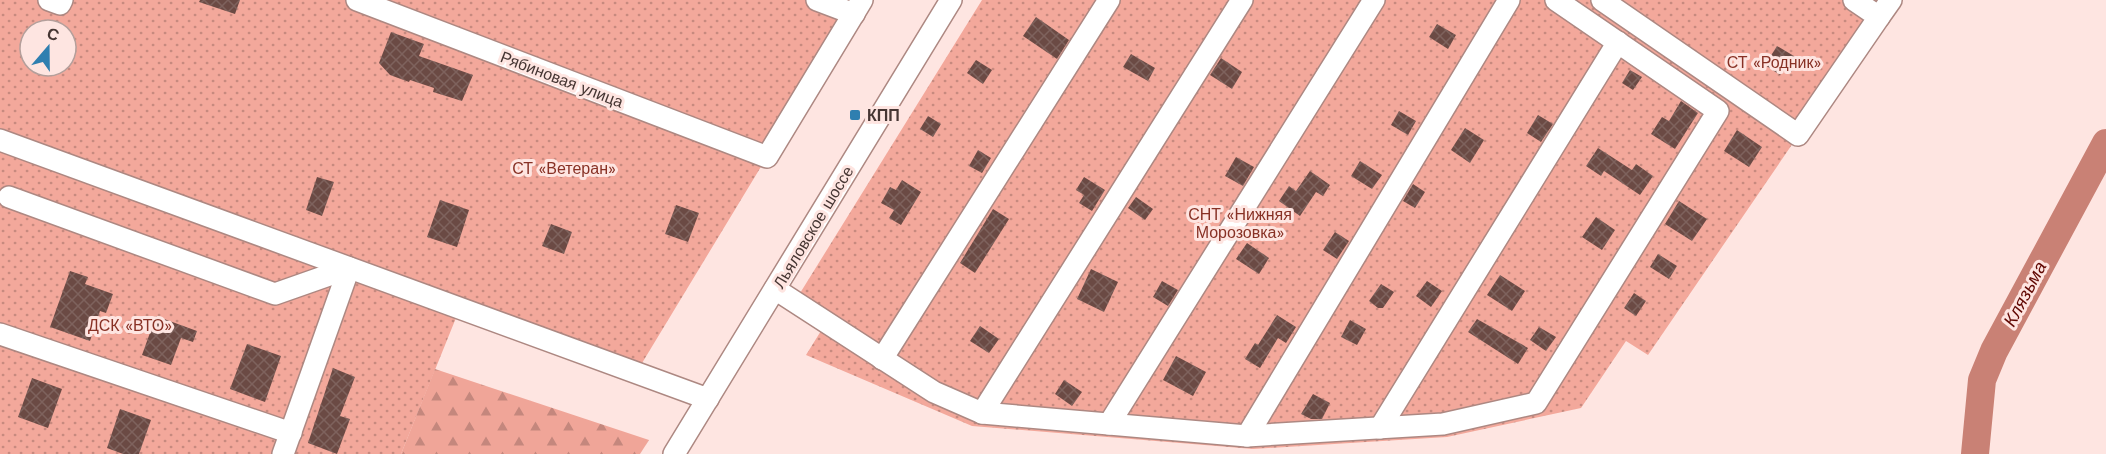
<svg xmlns="http://www.w3.org/2000/svg" width="2106" height="454" font-family="'Work Sans',sans-serif">
<style>
.grass{fill:url(#grass-dots);fill-rule:evenodd}
.forest{fill:url(#forest-firs)}
.lines{fill:none;stroke-linecap:round;stroke-linejoin:round}
.river{stroke:#c98175;stroke-width:28}
.building{fill:url(#building-cross-hatch)}
.minor-casing{stroke:#ad8882;stroke-width:24}
.minor{stroke:#fff;stroke-width:21}
.poi-dot{fill:#2f7fb0;stroke:#fee5e1;stroke-width:2}
.labels{text-anchor:middle;stroke-width:6;stroke-linejoin:round;paint-order:stroke}
.park-label{font-size:16px;fill:#883125;stroke:#fee5e1}
.street-label{font-size:16px;fill:#463633;stroke:#fee5e1}
.poi-label{font-size:16px;font-weight:bold;fill:#463633;stroke:#fee5e1;text-anchor:start}
.water-label{font-size:18px;font-style:italic;fill:#610702;stroke:#fee5e1}
</style>
<defs>
<pattern id="grass-dots" width="8" height="8" patternUnits="userSpaceOnUse" patternTransform="scale(1.5)"><rect width="8" height="8" fill="#f3a89b"/><path d="M2 2h.1M6 6h.1" fill="none" stroke="#c78a7f" stroke-width="1.8" stroke-linecap="round"/></pattern>
<pattern id="forest-firs" width="22" height="20" patternUnits="userSpaceOnUse" patternTransform="scale(1.5)"><rect width="22" height="20" fill="#f0a598"/><path d="M5 1l3.5 6h-7zM16 11l3.5 6h-7z" fill="#c4877d"/></pattern>
<pattern id="building-cross-hatch" width="8" height="8" patternUnits="userSpaceOnUse" patternTransform="scale(1.5)"><rect width="8" height="8" fill="#6b4a44"/><path d="M0 0l8 8M0 8l8-8" fill="none" stroke="#7e625d"/></pattern>
</defs>
<rect width="100%" height="100%" fill="#fee5e1"/>
<g class="grass">
<path d="M0,0H862L636,373L460,308L401,454H0ZM30,30H66V66H30Z"/>
<path d="M982,0H1891L1648,355L1626,341L1581,408L1447,437L1253,449L972,426L806,355L829,318L797,298Z"/>
</g>
<path class="forest" d="M435,369L649,440L640,454H401Z"/>
<g class="lines">
<path class="river" d="M1975,454L1982,380L1994,351L2106,143"/>
</g>
<g class="building">
<path d="M200,0H240L235,14L199,2Z"/>
<path d="M1036,17L1069,40L1057,59L1023,36Z"/>
<path d="M1437,24L1456,35L1448,49L1429,37Z"/>
<path d="M391,32L424,44L419,56L473,75L462,101L433,92L434,88L410,80L409,82L390,75L379,63Z"/>
<path d="M1777,46L1799,59L1791,72L1784,68L1780,75L1765,65Z"/>
<path d="M1131,54L1155,68L1148,81L1123,67Z"/>
<path d="M1221,58L1242,72L1232,89L1210,75Z"/>
<path d="M976,60L992,70L983,84L967,73Z"/>
<path d="M1630,70L1642,77L1633,90L1622,83Z"/>
<path d="M1681,101L1698,113L1675,149L1651,134L1662,117L1669,121Z"/>
<path d="M1399,111L1416,121L1408,135L1391,125Z"/>
<path d="M1538,115L1553,124L1541,142L1527,133Z"/>
<path d="M928,116L941,124L933,137L920,129Z"/>
<path d="M1465,128L1484,140L1470,163L1451,150Z"/>
<path d="M1737,130L1762,147L1749,167L1724,151Z"/>
<path d="M1598,148L1632,170L1636,164L1653,176L1640,195L1604,171L1601,176L1586,166Z"/>
<path d="M978,150L991,158L982,173L969,166Z"/>
<path d="M1236,157L1254,167L1243,186L1225,176Z"/>
<path d="M1360,161L1382,175L1372,189L1351,176Z"/>
<path d="M1310,171L1330,185L1323,196L1316,192L1300,216L1279,201L1289,186L1296,191Z"/>
<path d="M317,177L334,182L322,216L306,210Z"/>
<path d="M1084,177L1105,190L1092,211L1079,203L1084,195L1076,190Z"/>
<path d="M902,180L921,192L901,225L889,218L894,210L881,203L890,187L896,190Z"/>
<path d="M1413,184L1425,192L1415,208L1403,201Z"/>
<path d="M1136,197L1153,209L1145,220L1128,208Z"/>
<path d="M440,200L469,210L457,247L427,237Z"/>
<path d="M1679,201L1707,219L1692,241L1665,224Z"/>
<path d="M676,205L699,213L688,242L665,234Z"/>
<path d="M993,209L1009,219L975,273L960,263Z"/>
<path d="M1596,217L1615,230L1602,250L1582,237Z"/>
<path d="M551,224L572,232L564,254L542,246Z"/>
<path d="M1335,232L1349,241L1337,259L1323,250Z"/>
<path d="M1247,243L1269,258L1259,274L1236,259Z"/>
<path d="M1658,254L1677,266L1669,279L1650,267Z"/>
<path d="M1091,269L1118,282L1104,312L1077,299Z"/>
<path d="M70,271L88,277L85,284L113,294L106,313L100,311L90,341L50,327Z"/>
<path d="M1500,275L1525,291L1512,311L1487,295Z"/>
<path d="M1162,281L1178,290L1168,306L1153,297Z"/>
<path d="M1427,281L1442,291L1431,307L1416,296Z"/>
<path d="M1381,284L1394,292L1383,308H1378L1369,301Z"/>
<path d="M1634,293L1646,301L1636,316L1624,308Z"/>
<path d="M1277,315L1296,327L1286,343L1278,338L1260,368L1245,359L1255,343L1258,345Z"/>
<path d="M156,316L197,331L193,342L181,338L171,365L142,355Z"/>
<path d="M1477,319L1528,348L1518,364L1468,332Z"/>
<path d="M1350,320L1366,329L1357,345L1341,337Z"/>
<path d="M980,326L999,339L989,353L970,341Z"/>
<path d="M1539,327L1556,337L1546,351L1530,340Z"/>
<path d="M247,344L281,356L265,402L230,389Z"/>
<path d="M1176,356L1206,372L1193,396L1163,380Z"/>
<path d="M333,368L355,377L340,416L350,419L337,454L308,443Z"/>
<path d="M32,378L62,389L48,428L18,417Z"/>
<path d="M1064,380L1082,392L1072,406L1055,394Z"/>
<path d="M1313,394L1330,403L1322,419H1311L1301,414Z"/>
<path d="M120,409L151,420L139,454H123L107,448Z"/>
</g>
<g class="lines">
<defs>
<g id="minor">
<path d="M49,0L60,4L62,0"/>
<path d="M357,0L767,157L862,0"/>
<path d="M817,0L854,14"/>
<path d="M1602,0L1798,135L1879,17L1854,0"/>
<path d="M1879,17L1891,0"/>
<path d="M0,140L708,399"/>
<path d="M9,197L275,294L349,268"/>
<path d="M775,289L934,392L982,413L1247,436L1443,424L1536,403L1718,111L1556,0"/>
<path d="M0,334L291,433"/>
<path d="M882,359L1109,0"/>
<path d="M982,413L1242,0"/>
<path d="M1109,424L1374,0"/>
<path d="M1380,428L1618,42"/>
<path d="M1247,436L1509,0"/>
<path d="M283,454L349,268"/>
<path d="M674,454L951,0"/>
</g>
</defs>
<use href="#minor" class="minor-casing"/>
<use href="#minor" class="minor"/>
</g>
<rect class="poi-dot" x="849" y="109" width="12" height="12" rx="3"/>
<g class="labels">
<g class="park-label">
<text x="1774" y="68">СТ «Родник»</text>
<text x="564" y="174">СТ «Ветеран»</text>
<text x="1240" y="220">СНТ «Нижняя<tspan x="1240" dy="18">Морозовка»</tspan></text>
<text x="130" y="331">ДСК «ВТО»</text>
</g>
<g class="street-label">
<text transform="translate(562 79) rotate(21)" y="6">Рябиновая улица</text>
<text transform="translate(813 227) rotate(-59)" y="6">Льяловское шоссе</text>
</g>
<g class="poi-label">
<text x="867" y="121">КПП</text>
</g>
<g class="water-label">
<text transform="translate(2025 294) rotate(-62)" y="6">Клязьма</text>
</g>
</g>
<g transform="translate(48 48) rotate(20)"><circle r="28" fill="#fee5e1" stroke="#b49f9b" stroke-width="1.5"/>
<path d="M0-4.5L10 22L0 15L-10 22Z" fill="#2f7fb0"/>
<text y="-9" font-size="16" font-weight="bold" text-anchor="middle" fill="#463633">С</text>
</g>
</svg>
